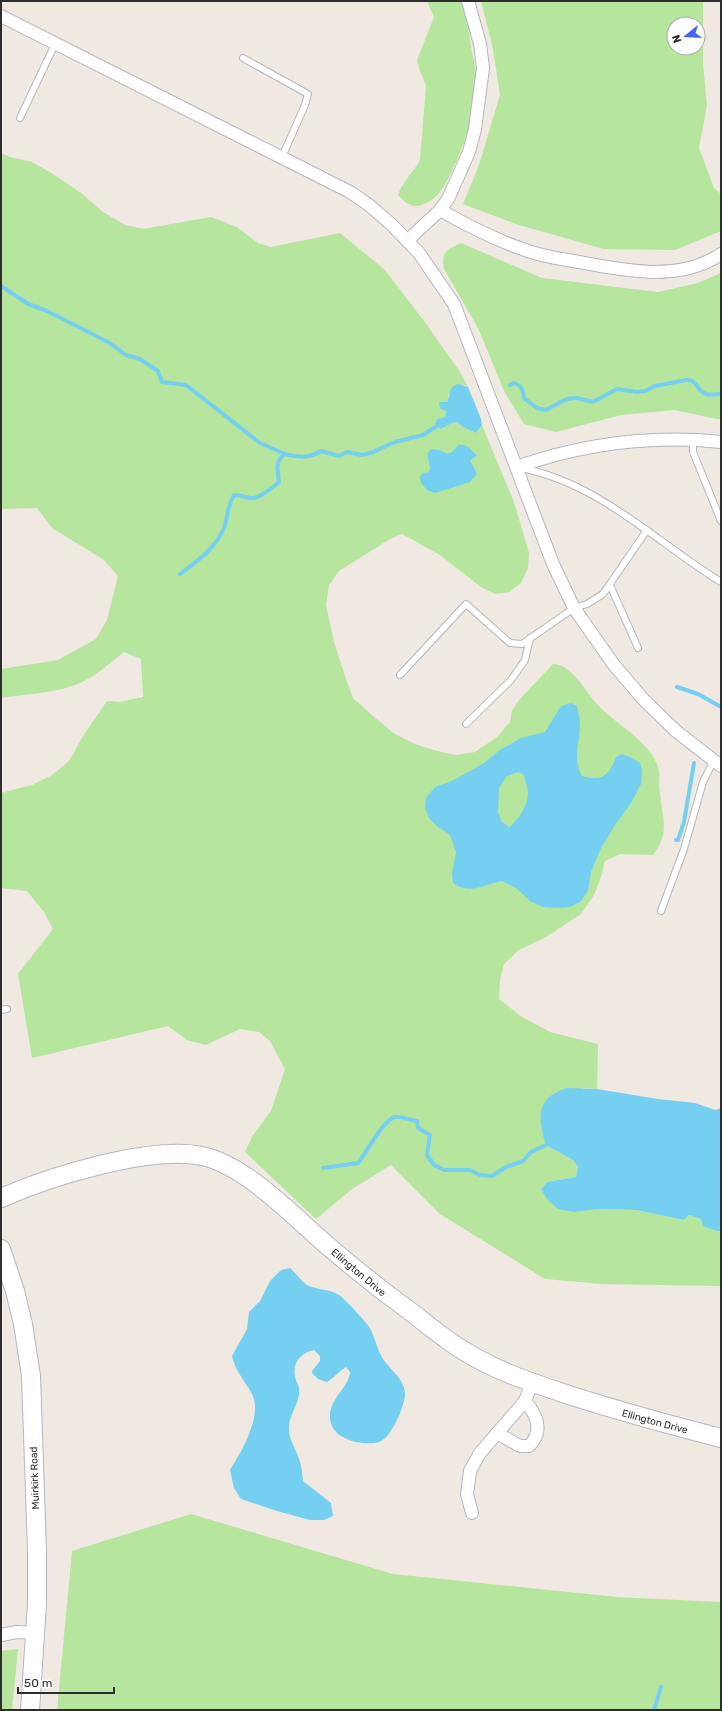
<svg xmlns="http://www.w3.org/2000/svg" width="722" height="1711" font-family="Rubik,sans-serif">
<style>
.green{fill:#b6e59e;fill-rule:evenodd}
.water{fill:#75cff0;fill-rule:evenodd}
.lines{fill:none;stroke-linecap:round;stroke-linejoin:round}
.stream{stroke:#75cff0;stroke-width:4}
.lane-casing{stroke:#b4b7c1;stroke-width:8}
.street-casing{stroke:#b4b7c1;stroke-width:14}
.secondary-casing{stroke:#b4b7c1;stroke-width:20}
.lane{stroke:#fff;stroke-width:6}
.street{stroke:#fff;stroke-width:12}
.secondary{stroke:#fff;stroke-width:18}
.labels{text-anchor:middle;stroke-width:3;stroke-linejoin:round;paint-order:stroke}
.street-label{font-size:10px;fill:#2e2e2e;stroke:#fff}
</style>
<rect width="100%" height="100%" fill="#efe9e1"/>
<g class="green">
<path d="M427,1H463C465,7 469,15 469,21C470,25 468,29 469,33C471,52 477,69 478,88C478,110 454,176 439,193C435,199 423,206 416,206C408,206 403,200 398,195C402,182 413,173 420,160L426,86L419,68L417,60L434,17Z"/>
<path d="M481,1H703V65L707,105L699,148L714,188L721,194V231L675,250L604,249L519,225L463,204L479,165L500,95L493,49ZM674,24H698V48H674Z"/>
<path d="M1,153L10,157L32,162L53,174L81,193L103,212L125,225L143,229L211,217L237,227L258,243L271,247L340,233L385,270L427,325L460,372L468,387L464,385L449,394L447,402H441L446,411L445,417L443,419L446,426L452,423L457,422L463,427L476,433L482,425L514,502L529,553L528,568L521,583L509,592L495,594L481,587L440,555L402,534L390,539L339,571L329,585L326,605L334,642L346,679L353,698L373,716L395,734L415,744L437,751L456,755L475,752L497,737L510,722L512,711L519,700L553,664C573,665 584,690 597,704C615,724 652,742 659,770C660,775 659,780 659,785C659,791 661,797 661,803C665,826 667,836 653,855L620,854L605,861L601,877L594,895L581,914L546,937L519,950L504,964L500,980L499,999L522,1017L550,1032L598,1044L597,1089L583,1088L546,1145L573,1160L578,1167L576,1177L547,1182L541,1189L574,1212L598,1209L636,1210L684,1220L689,1215L701,1219L717,1231H721V1286L602,1284L545,1279L440,1214L391,1165L352,1189L316,1219L245,1152L253,1135L271,1111L285,1069L270,1041L259,1032L240,1029L206,1045L187,1040L168,1026L32,1058L18,974L53,929L44,912L27,891L1,888V793L32,785L52,775L69,761L83,736L107,701L120,702L143,697L141,659L124,652C110,663 96,676 80,683C58,693 25,694 1,698V669L58,660L96,639L107,620L118,576L104,560L52,528L37,508L1,509Z"/>
<path d="M461,243L542,278L658,292L698,283L721,273V419H716L675,410L621,415L556,432L524,424L505,393L478,328L444,269C441,252 446,250 461,243Z"/>
<path d="M191,1514L393,1574L617,1597L721,1602V1710H57L72,1551Z"/>
<path d="M18,1649L12,1710H1V1651Z"/>
</g>
<g class="water">
<path d="M458,384L468,387L481,419L482,425L476,433L463,427L457,422L452,423L441,429L435,424L437,419L445,417L446,411L440,408L439,403L441,402H447C451,394 448,387 458,384Z"/>
<path d="M458,445C467,444 471,449 477,456L470,460L477,474L470,482L435,493L427,490L421,483L420,476L423,473L429,472L430,467L427,454L431,449L440,450L447,454L452,452Z"/>
<path d="M571,703L577,706C578,712 580,718 580,724C580,744 572,758 582,776C603,782 609,775 616,757L621,754L630,757L640,763L642,770L641,784L631,803L615,825L601,848L591,872L588,891L580,902L570,907L558,908L543,907L530,901L516,888L502,881C483,885 470,895 453,883L452,873L456,852L450,835L438,827L429,818L425,808L426,798L435,787L454,780L484,763L500,750L521,738L545,732L561,706ZM518,772L524,775C525,780 527,785 528,791C529,803 519,820 509,827L502,822L498,812L499,788L507,776Z"/>
<path d="M566,1088L597,1089L658,1099L695,1103L715,1110L721,1108V1231H717L703,1226L701,1219L689,1215L684,1220L636,1210L598,1209L574,1212L558,1209L547,1199L541,1189L547,1182L576,1177L578,1167L573,1160L546,1145C538,1118 535,1099 566,1088Z"/>
<path d="M290,1268C296,1273 301,1281 307,1285C316,1290 330,1289 339,1295C345,1299 366,1322 370,1328C375,1338 377,1349 383,1359C390,1370 405,1379 405,1394C405,1401 400,1414 397,1420C392,1429 386,1442 375,1443C359,1445 331,1439 330,1418C329,1398 349,1388 350,1372L346,1367C339,1371 334,1378 327,1382L318,1379L312,1373V1371L320,1361V1356L314,1350C299,1353 291,1365 296,1380C296,1382 299,1385 299,1388C301,1402 289,1414 289,1427C288,1440 297,1450 300,1462C302,1468 302,1475 303,1481L331,1503L333,1516L324,1520H310L277,1511L241,1499L234,1488L230,1470C241,1452 263,1416 252,1394C244,1379 236,1373 232,1356L247,1329L249,1312L260,1301L270,1281L281,1270Z"/>
</g>
<g class="lines">
<g class="stream">
<path d="M1,286L28,304L47,311L108,342L126,355L140,359L158,371L162,382L186,385L260,443L285,454"/>
<path d="M510,385L514,383C522,386 523,390 524,398L537,408L546,410C556,405 565,397 577,398C582,399 588,401 593,402L617,389L637,392L645,391L655,386L686,380C697,379 696,389 704,393C709,396 716,394 721,394"/>
<path d="M180,574C196,562 214,550 223,530C228,520 226,508 234,495C240,495 244,497 250,498C260,499 271,488 279,482C278,471 274,462 285,454C298,457 309,459 321,451L339,456L347,452L362,455L373,452L395,442L423,435L437,426"/>
<path d="M677,687L698,694L721,707"/>
<path d="M676,840H678L684,822L694,763"/>
<path d="M323,1168L358,1163C367,1152 383,1120 395,1117C401,1116 410,1120 417,1121L418,1128L430,1135L427,1155L434,1165L444,1170H470L480,1175L492,1176L506,1167L523,1161L531,1152L546,1145"/>
<path d="M654,1710L661,1687"/>
</g>
<defs>
<g id="lane">
<path d="M243,58L308,94L305,105L282,157"/>
<path d="M20,118L55,44"/>
<path d="M693,439V452L721,521"/>
<path d="M521,468C599,483 656,542 721,582"/>
<path d="M610,585L638,648"/>
<path d="M400,675L466,604L510,643L522,644L574,608L587,604L603,594L647,530"/>
<path d="M466,724L511,680L525,660L530,638"/>
<path d="M661,911L684,849L703,782L714,760"/>
<path d="M1,1010L7,1009"/>
</g>
<g id="street">
<path d="M1,16L350,192L369,205L392,225L419,253L454,304L553,564L574,608L614,665L643,699L676,731L721,766"/>
<path d="M440,210C468,226 498,241 528,251C545,257 562,259 579,262C625,271 680,282 721,254"/>
<path d="M407,241L440,210L448,199L469,152L475,129L483,68L480,44L468,1"/>
<path d="M517,467C582,444 652,435 721,442"/>
<path d="M497,1433L520,1446H529C544,1431 537,1415 525,1401"/>
<path d="M472,1513L467,1494L470,1471L480,1453L525,1401L532,1383"/>
<path d="M1,1635L17,1632L35,1633"/>
</g>
<g id="secondary">
<path d="M1,1198C49,1177 150,1145 202,1156C246,1165 295,1218 329,1247C357,1271 386,1294 415,1315C430,1327 445,1339 461,1349C495,1371 530,1382 569,1395C619,1411 670,1425 721,1438"/>
<path d="M1,1249L15,1291L23,1324L31,1376L37,1551V1604L30,1710"/>
</g>
</defs>
<use href="#lane" class="lane-casing"/>
<use href="#street" class="street-casing"/>
<use href="#secondary" class="secondary-casing"/>
<use href="#lane" class="lane"/>
<use href="#street" class="street"/>
<use href="#secondary" class="secondary"/>
</g>
<g class="labels">
<g class="street-label">
<text transform="translate(359 1272) rotate(40)" y="4">Ellington Drive</text>
<text transform="translate(655 1421) rotate(15)" y="4">Ellington Drive</text>
<text transform="translate(34 1478) rotate(-92)" y="4">Muirkirk Road</text>
</g>
</g>
<rect width="722" height="1711" fill="none" stroke="#2e2e2e" stroke-width="4"/>
<g transform="translate(686 36) rotate(252)"><circle r="19" fill="#ffffff" stroke="#ababab"/>
<path d="M0-3L7 15L0 10L-7 15Z" fill="#4264fb"/>
<text y="-6" font-size="11" font-weight="bold" text-anchor="middle" fill="#2e2e2e">N</text>
</g>
<path d="M18 1687v6h96v-6" fill="none" stroke="#2e2e2e" stroke-width="2"/>
<text x="24" y="1687" font-size="12" fill="#2e2e2e" stroke="#ffffff" stroke-width="3" paint-order="stroke">50 m</text>
</svg>
